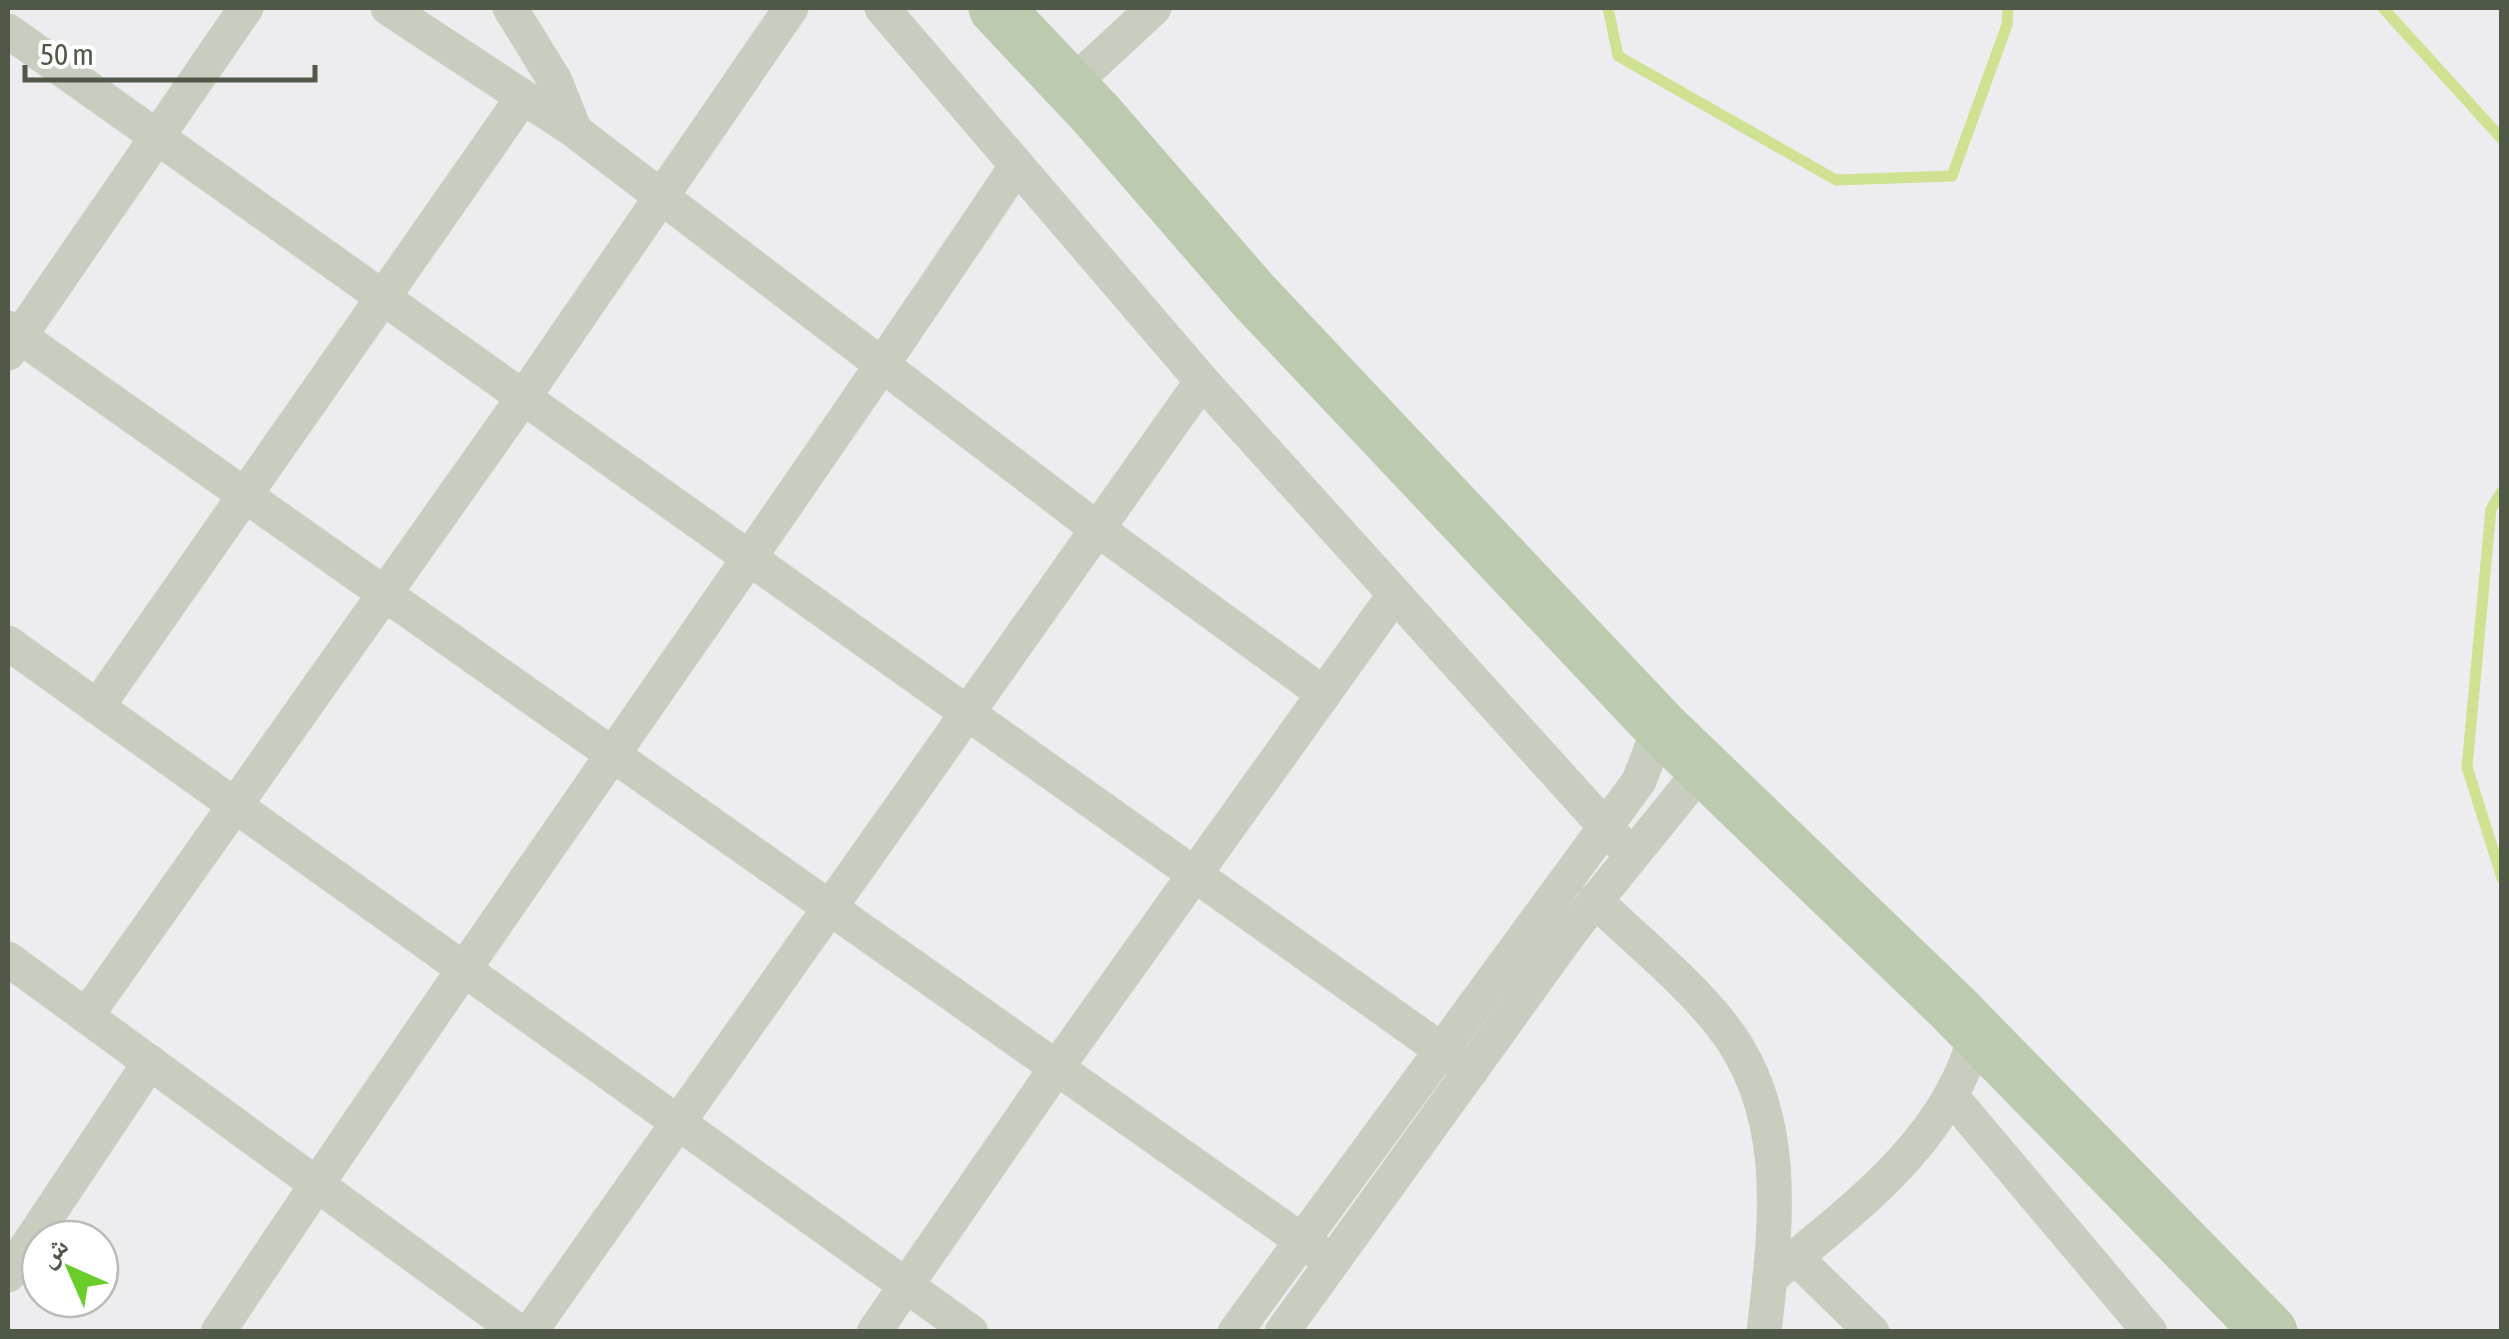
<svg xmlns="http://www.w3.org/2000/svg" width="2509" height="1339" font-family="'Asap Condensed','Noto Naskh Arabic',sans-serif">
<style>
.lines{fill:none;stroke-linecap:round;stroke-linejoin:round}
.stream{stroke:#cee291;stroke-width:11}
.street{stroke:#c7cebf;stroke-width:35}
.primary{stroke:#bccaaf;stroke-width:55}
</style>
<rect width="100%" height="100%" fill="#ededf0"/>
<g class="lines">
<g class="stream">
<path d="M1608,8L1618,56L1836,180L1952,176L2007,25L2008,8"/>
<path d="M2383,8L2502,139"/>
<path d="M2502,491L2491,509L2467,767L2502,878"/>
</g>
<g class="street">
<path d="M388,8L575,131L1096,528L1324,694"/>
<path d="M510,8L555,81L575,131"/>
<path d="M882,8L1202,381L1630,854"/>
<path d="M8,31L1471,1071"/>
<path d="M1070,86L1154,8"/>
<path d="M8,328L1332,1262"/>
<path d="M8,353L246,8"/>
<path d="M8,643L971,1332"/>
<path d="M97,707L523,97"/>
<path d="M1595,900C1636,940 1684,978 1720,1023C1792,1112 1776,1227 1764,1332"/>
<path d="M8,959L519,1332"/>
<path d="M86,1016L523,398L791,8"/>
<path d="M1951,1096L2150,1332"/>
<path d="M1795,1257L1872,1332"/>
<path d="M8,1275L150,1062"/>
<path d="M1770,1278C1852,1210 1950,1140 1976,1032"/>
<path d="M218,1332C478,940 754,559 1015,168"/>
<path d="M530,1332L1202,381"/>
<path d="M874,1332L1057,1067L1393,597"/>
<path d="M1235,1332L1639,781L1660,726"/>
<path d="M1282,1332L1572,930L1704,767"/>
</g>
<path class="primary" d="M996,8L1096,114L1254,296L1660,726L1952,1007L2270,1332"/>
</g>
<rect width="2509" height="1339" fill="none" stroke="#505947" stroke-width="20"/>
<g transform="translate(70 1269) rotate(315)"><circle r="48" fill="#ffffff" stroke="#b9bdb5" stroke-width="2.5"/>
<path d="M0-8L18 38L0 25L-18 38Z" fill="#6bcd2b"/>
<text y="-15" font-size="28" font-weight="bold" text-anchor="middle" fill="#505947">ش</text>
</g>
<path d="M25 65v15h290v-15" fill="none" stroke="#505947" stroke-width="5"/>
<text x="40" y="65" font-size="30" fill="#505947" stroke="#ffffff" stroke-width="8" paint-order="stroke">50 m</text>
</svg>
